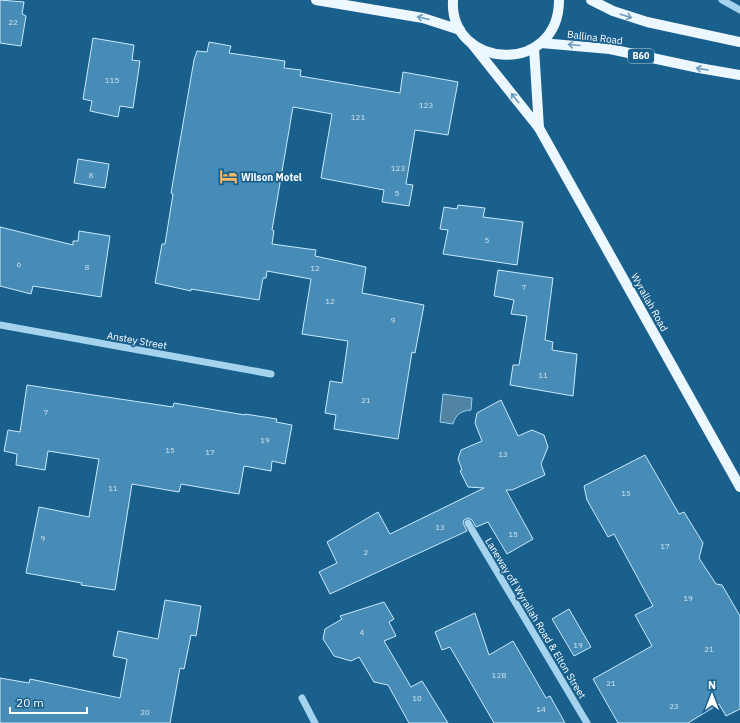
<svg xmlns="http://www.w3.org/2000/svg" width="740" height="723" font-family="'IBM Plex Sans',sans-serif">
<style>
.water{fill:#5183a2;stroke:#98d0f0}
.building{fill:#468cb7;stroke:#cbe9fa}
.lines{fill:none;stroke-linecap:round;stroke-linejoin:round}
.minor{stroke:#a5d3ee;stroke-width:7}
.major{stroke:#ecf7ff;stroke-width:10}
.oneway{stroke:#6d9cbb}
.labels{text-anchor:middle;stroke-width:3.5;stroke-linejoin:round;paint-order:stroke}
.number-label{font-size:8px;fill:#d1e2ed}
.shield{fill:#19608d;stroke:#bacfdd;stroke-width:1}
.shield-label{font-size:9px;font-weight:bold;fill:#fff}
.street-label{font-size:10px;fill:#fff;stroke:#19608d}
.poi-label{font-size:10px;font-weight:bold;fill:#fff;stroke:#19608d;text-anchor:start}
</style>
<rect width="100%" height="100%" fill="#19608d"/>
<path class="water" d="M443,394L472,398L471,410C461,411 456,414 453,424L440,422Z"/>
<g class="building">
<path d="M0,0L24,2L22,14L26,16L21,46L0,43Z"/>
<path d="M93,38L134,45L132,60L140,61L133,108L120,106L118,117L90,111L92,101L83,99Z"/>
<path d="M209,42L231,46L229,53L285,61L284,68L301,70L300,76L400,93L403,72L458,82L448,135L415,130L406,184L413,185L409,206L382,202L384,190L321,178L332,114L293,107L272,230L274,231L272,244L316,250L315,256L366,267L362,293L424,305L415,353L412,352L398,439L334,429L336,415L325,413L330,381L342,383L348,341L302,334L311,279L267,271L266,278H263L259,300L191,289V291L155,283L162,244H165L173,194L171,193L194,60L197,51L207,52Z"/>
<path d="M78,159L109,164L105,188L74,183Z"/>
<path d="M458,205L485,208L483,217L523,222L517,265L443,254L448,230L440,229L444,207L457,209Z"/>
<path d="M0,227L73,245V241H78L79,231L110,236L101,297L33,286L31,294L0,286Z"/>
<path d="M498,270L553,278L545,340L553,342L552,350L577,354L573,396L510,385L513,365H519L527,316L511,314L514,300L494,296Z"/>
<path d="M27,385L173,407L174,403L245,415V414L277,419L276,422L292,425L285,464L272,461L271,471L244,466L239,494L181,484L179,492L132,484L115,590L81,585L82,583L26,573L39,507L89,517L99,459L48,451L45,470L16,465L17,454L4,451L8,430L20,432Z"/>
<path d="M501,400L518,436L532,430L544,435L548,447L541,464L545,475L512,490H506L533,539L507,554L488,522L476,527L472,520L468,518L464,520L463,523L467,531L330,594L319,572L337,563L327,542L378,512L390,534L484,488L468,487L460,471L462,470L458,459L461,450L482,441L475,423L477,413Z"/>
<path d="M645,455L679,514L684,512L703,543L699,558L716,584L722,585L740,616V709L726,716L719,704L688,723H618L593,679L652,646L635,615L653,606L614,534L608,537L587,500L584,486Z"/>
<path d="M165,600L201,606L196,636L191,635L184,669L180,668L170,723H0V678L29,683L30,679L120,698L127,659L113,656L118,631L158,639Z"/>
<path d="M384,602L394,619L389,622L396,636L384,641L411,687L422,681L448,723H409L388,685L374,682L359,657L351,661L334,656L323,639L325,629L342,619L340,616Z"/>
<path d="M569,609L591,647L574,656L552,619Z"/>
<path d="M475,613L489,655L513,641L546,698L550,696L565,723H494L450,647L442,650L435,632Z"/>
</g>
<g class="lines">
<g class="minor">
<path d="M722,0L740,10"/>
<path d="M0,325L271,374"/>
<path d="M468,523L587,723"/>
<path d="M302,698L315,723"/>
</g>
<g class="major">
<path d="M316,0L423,18L460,30"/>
<path d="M453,0C449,70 559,76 559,0"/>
<path d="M591,0L613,11L647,22L740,42"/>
<path d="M541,43L610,49L699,68L740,75"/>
<path d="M472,44L539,128L740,487"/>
<path d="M534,48L539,128"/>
</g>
</g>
<defs><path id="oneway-shaft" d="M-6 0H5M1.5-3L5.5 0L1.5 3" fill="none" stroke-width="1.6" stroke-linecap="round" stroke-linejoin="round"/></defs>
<g class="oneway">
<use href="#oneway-shaft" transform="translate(626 16) rotate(18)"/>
<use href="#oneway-shaft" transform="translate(423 18) rotate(-166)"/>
<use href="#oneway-shaft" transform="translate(574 45) rotate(-175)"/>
<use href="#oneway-shaft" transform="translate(702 69) rotate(-170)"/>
<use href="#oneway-shaft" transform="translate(515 98) rotate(-128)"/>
</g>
<defs>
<symbol id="hotel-bare" viewBox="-9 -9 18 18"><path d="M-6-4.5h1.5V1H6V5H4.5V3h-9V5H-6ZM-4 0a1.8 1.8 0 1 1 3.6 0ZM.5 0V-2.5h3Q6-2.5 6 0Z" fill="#ffb762" stroke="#19608d" stroke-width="2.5" paint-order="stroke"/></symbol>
</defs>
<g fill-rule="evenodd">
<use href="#hotel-bare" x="216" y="164" width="25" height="25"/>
</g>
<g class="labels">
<g class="number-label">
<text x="13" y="25">22</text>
<text x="112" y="83">115</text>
<text x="426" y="108">123</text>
<text x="358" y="120">121</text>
<text x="398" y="171">123</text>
<text x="91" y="178">8</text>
<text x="397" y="196">5</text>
<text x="487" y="243">5</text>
<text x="19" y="267">6</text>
<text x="87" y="270">8</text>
<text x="315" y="271">12</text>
<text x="524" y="290">7</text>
<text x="330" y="304">12</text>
<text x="393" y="323">9</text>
<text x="543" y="378">11</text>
<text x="366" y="403">21</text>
<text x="46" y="415">7</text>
<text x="265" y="443">19</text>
<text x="170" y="453">15</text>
<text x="210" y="455">17</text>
<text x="503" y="457">13</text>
<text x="113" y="491">11</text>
<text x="626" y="496">15</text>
<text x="440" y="530">13</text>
<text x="513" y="537">15</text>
<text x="43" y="541">9</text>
<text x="665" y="549">17</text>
<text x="366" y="555">2</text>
<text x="688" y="601">19</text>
<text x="362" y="635">4</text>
<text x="578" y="648">19</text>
<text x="709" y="652">21</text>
<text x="499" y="678">12B</text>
<text x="611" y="686">21</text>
<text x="417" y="701">10</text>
<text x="674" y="709">23</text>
<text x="541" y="712">14</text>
<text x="145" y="715">20</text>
</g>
<rect class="shield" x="628" y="49" width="26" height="14" rx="3"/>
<g class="shield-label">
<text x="641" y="59">B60</text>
</g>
<g class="street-label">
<text transform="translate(595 37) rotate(7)" y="4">Ballina Road</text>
<text transform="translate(650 302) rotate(61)" y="4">Wyrallah Road</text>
<text transform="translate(137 340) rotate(10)" y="4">Anstey Street</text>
<text transform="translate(536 618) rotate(59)" y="4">Laneway off Wyrallah Road &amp; Elton Street</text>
</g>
<g class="poi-label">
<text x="241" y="181">Wilson Motel</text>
</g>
</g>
<g transform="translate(712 695)" stroke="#19608d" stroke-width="3" paint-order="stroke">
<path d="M0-3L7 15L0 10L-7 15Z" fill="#ffffff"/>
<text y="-6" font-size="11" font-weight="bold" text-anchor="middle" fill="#ffffff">N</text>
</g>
<path d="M10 707v6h77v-6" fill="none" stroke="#ffffff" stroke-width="2"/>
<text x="16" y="707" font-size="12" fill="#ffffff" stroke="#19608d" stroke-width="3" paint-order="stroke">20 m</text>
</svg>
